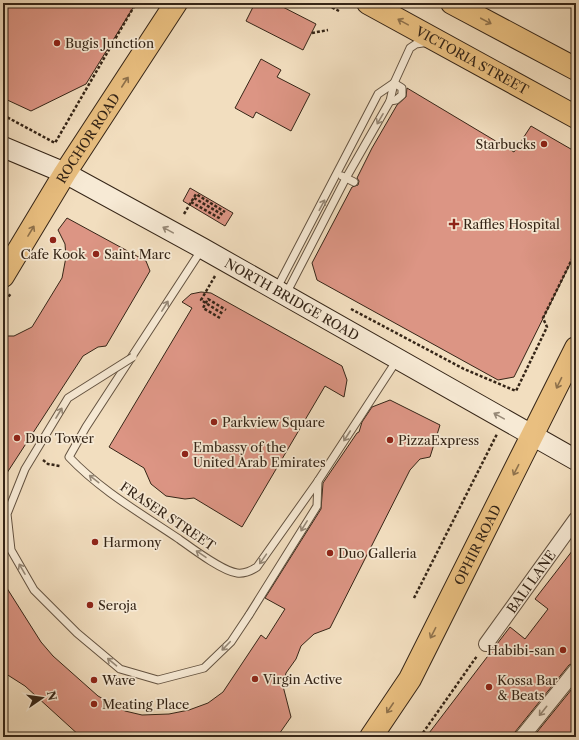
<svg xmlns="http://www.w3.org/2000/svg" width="579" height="740" font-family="'Libre Caslon Text',serif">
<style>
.building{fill:#dc9584;stroke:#352517}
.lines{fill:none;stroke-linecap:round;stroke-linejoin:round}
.lane-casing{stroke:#645341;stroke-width:9}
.street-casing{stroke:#645341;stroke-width:16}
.secondary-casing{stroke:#352517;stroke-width:22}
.primary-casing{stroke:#352517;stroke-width:24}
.highway-casing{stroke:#352517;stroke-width:24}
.path{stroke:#352517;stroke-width:2.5;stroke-dasharray:3 2;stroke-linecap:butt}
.lane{stroke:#f7ead5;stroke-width:7}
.street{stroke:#f7ead5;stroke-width:14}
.secondary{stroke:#f7ead5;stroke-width:20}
.primary{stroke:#e9bf80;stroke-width:22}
.highway{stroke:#e9bf80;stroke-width:22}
.lane-bridge-casing{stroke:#645341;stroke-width:9;stroke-linecap:butt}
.lane-bridge{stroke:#f7ead5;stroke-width:7}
.oneway{stroke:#8f724c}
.oneway2{stroke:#968876}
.poi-dot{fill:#8f2418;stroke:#f7ead5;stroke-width:1.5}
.labels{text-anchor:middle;stroke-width:3.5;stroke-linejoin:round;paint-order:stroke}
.poi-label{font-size:13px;fill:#352517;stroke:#f7ead5;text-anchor:start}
.street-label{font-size:13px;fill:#352517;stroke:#f7ead5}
</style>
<rect width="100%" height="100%" fill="#f2debf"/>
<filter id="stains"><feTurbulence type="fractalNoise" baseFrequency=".005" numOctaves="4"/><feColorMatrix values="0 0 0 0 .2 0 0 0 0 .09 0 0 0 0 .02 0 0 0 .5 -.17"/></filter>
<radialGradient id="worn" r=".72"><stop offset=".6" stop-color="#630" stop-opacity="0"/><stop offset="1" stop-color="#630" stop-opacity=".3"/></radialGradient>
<g class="building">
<path d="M3,3H136L86,84L31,111L3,98Z"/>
<path d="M255,3H275L316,24L303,50L246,21Z"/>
<path d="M261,59L281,70L277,77L310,94L291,131L256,112L253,118L235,108Z"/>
<path d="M407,88L514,152L531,126L576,152V252L514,377L498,380L317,280L312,263L352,187L358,185L359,181L357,178L372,148L397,105L406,97Z"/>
<path d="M190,188L233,213L225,226L183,201Z"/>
<path d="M67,218L146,261L150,271L106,346L98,347L83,356L3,479V336H14L32,327L62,278L66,257L65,244L58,230Z"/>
<path d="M201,292L211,293L342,366L347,380L344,397L325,386L242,527L194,498L185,499L166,496L151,484L144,468L109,447L192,308L182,302L191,294Z"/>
<path d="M390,400L440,425L430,457L420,459L410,470L330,628L314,634L301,646L296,659L286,673L283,686L291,717L277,737H81L25,686L3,672V582L41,642L53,656L98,696L125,711L142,715L169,714L189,710L208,703L223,692L261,635L266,639L285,609L265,598L321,509L323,483L357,433L359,432L362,422L372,407Z"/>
<path d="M576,546V662L569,665L515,732L514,737H426L510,627L525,639L548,609L535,599Z"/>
<path d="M576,684V737H533Z"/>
</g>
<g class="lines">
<defs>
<g id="lane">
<path d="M342,176L354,182"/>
<path d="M202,249L86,427L69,457C100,490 142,514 179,539C193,549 222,571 237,573C245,574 251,571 257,567L318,481L397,360"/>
<path d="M277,288L378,94L394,83L402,88V95L396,100L390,101"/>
<path d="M286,294L346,178L390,101L394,83L410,48L416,44L429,42"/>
<path d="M249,615L317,506L318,481"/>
</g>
<g id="street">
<path id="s1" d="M486,644L576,519"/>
<path d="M522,737L576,670"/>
</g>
<g id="secondary">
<path id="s2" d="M3,147L65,173L202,248L576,460"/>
</g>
<g id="primary">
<path id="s3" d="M368,3L576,117"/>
<path d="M452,3L576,69"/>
</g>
<g id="highway">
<path id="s4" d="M3,276L65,173L176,3"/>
<path id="s5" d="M371,737L410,679L576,348"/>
</g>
</defs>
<use href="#lane" class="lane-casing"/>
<use href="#street" class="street-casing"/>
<use href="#secondary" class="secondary-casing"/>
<use href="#primary" class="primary-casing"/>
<use href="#highway" class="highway-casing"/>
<g class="path">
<path d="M323,3L339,11"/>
<path d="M312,33L328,30"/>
<path d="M3,115L55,143L136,3"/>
<path d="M194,198L223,215"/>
<path d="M191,202L221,219"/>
<path d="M184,214L196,194L225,212"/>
<path d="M215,276L201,300L223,314"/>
<path d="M3,305L11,293"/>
<path d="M351,309L464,369L516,391L547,327L543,318L576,251"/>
<path d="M220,318L203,308L208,299L226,310"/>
<path d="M43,460L48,464L60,466"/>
<path d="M414,598L497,434"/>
<path d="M420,737L477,656"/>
</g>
<use href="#lane" class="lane"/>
<use href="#street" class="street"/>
<use href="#secondary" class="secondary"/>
<use href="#primary" class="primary"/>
<use href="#highway" class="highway"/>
<defs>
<path id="lane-bridge" d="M133,357L68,398L25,469L7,514L11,550L34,590L77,633L120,669L158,680L204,668L231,642L249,615"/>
</defs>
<use href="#lane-bridge" class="lane-bridge-casing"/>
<use href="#lane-bridge" class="lane-bridge"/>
</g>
<defs><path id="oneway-shaft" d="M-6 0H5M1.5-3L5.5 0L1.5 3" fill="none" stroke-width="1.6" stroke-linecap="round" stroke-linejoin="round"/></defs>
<g class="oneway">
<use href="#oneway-shaft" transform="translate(486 21) rotate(28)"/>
<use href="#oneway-shaft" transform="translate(403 22) rotate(-151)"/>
<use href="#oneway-shaft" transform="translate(125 82) rotate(-57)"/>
<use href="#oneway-shaft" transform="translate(31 231) rotate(-59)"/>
<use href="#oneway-shaft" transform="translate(559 383) rotate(116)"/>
<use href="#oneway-shaft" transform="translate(516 470) rotate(117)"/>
<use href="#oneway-shaft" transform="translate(433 633) rotate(117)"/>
<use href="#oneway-shaft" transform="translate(390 708) rotate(124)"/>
</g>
<g class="oneway2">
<use href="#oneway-shaft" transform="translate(380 119) rotate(120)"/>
<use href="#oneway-shaft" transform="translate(322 205) rotate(-62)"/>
<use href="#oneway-shaft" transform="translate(168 230) rotate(-151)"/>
<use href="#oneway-shaft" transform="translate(165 306) rotate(-58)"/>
<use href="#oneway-shaft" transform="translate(59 413) rotate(-59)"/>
<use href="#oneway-shaft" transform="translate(499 416) rotate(-151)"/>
<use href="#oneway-shaft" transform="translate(347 436) rotate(123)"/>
<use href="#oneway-shaft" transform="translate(94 479) rotate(-142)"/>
<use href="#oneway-shaft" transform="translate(304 526) rotate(122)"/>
<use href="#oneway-shaft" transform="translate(201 554) rotate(-146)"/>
<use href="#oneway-shaft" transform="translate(263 559) rotate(125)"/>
<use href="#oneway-shaft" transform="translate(22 569) rotate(-120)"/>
<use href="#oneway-shaft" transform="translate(226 646) rotate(134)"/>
<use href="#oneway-shaft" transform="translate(112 662) rotate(-140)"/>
<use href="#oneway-shaft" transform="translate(543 711) rotate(129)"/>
</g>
<g class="poi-dot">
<circle cx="57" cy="43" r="4"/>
<circle cx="544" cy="144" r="4"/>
<path d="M452 218h4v4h4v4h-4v4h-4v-4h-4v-4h4z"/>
<circle cx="53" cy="240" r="4"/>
<circle cx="96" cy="254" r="4"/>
<circle cx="214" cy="422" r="4"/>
<circle cx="17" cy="438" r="4"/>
<circle cx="390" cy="440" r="4"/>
<circle cx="185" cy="454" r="4"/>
<circle cx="95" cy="542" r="4"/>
<circle cx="330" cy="553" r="4"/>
<circle cx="90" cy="605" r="4"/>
<circle cx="563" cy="650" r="4"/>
<circle cx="255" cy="679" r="4"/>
<circle cx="94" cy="680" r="4"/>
<circle cx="489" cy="687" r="4"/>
<circle cx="94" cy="704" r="4"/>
</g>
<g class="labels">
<g class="poi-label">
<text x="65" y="48">Bugis Junction</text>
<text x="536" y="149" text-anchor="end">Starbucks</text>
<text x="463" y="229">Raffles Hospital</text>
<text x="53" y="259" text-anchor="middle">Cafe Kook</text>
<text x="104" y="259">Saint Marc</text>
<text x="222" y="427">Parkview Square</text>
<text x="25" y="443">Duo Tower</text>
<text x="398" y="445">PizzaExpress</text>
<text x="193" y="452">Embassy of the<tspan x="193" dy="15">United Arab Emirates</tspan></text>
<text x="103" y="547">Harmony</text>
<text x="338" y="558">Duo Galleria</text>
<text x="98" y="610">Seroja</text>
<text x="555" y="655" text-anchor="end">Habibi-san</text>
<text x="263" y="684">Virgin Active</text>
<text x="102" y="685">Wave</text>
<text x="497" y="685">Kossa Bar<tspan x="497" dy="15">&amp; Beats</tspan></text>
<text x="102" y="709">Meating Place</text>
</g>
<g class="street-label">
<text dy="5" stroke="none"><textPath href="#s3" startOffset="119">VICTORIA STREET</textPath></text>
<text dy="5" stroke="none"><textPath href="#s4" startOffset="162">ROCHOR ROAD</textPath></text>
<text dy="5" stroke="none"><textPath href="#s2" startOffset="327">NORTH BRIDGE ROAD</textPath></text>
<text transform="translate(168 516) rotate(34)" y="5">FRASER STREET</text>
<text dy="5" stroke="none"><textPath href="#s5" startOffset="220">OPHIR ROAD</textPath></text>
<text dy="5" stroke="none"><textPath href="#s1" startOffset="77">BALI LANE</textPath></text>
</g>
</g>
<rect width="579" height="740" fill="none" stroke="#f2debf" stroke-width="16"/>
<rect x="4" y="4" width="571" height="732" fill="none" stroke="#352517" stroke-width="2"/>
<rect x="8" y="8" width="563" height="724" fill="none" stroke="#352517"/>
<g transform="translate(42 698) rotate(77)" stroke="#f7ead5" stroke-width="3" paint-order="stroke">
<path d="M0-3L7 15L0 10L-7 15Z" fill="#352517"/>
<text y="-6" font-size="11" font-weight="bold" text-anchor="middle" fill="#352517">N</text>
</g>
<rect width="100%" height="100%" filter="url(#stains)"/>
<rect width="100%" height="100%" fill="url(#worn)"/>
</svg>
